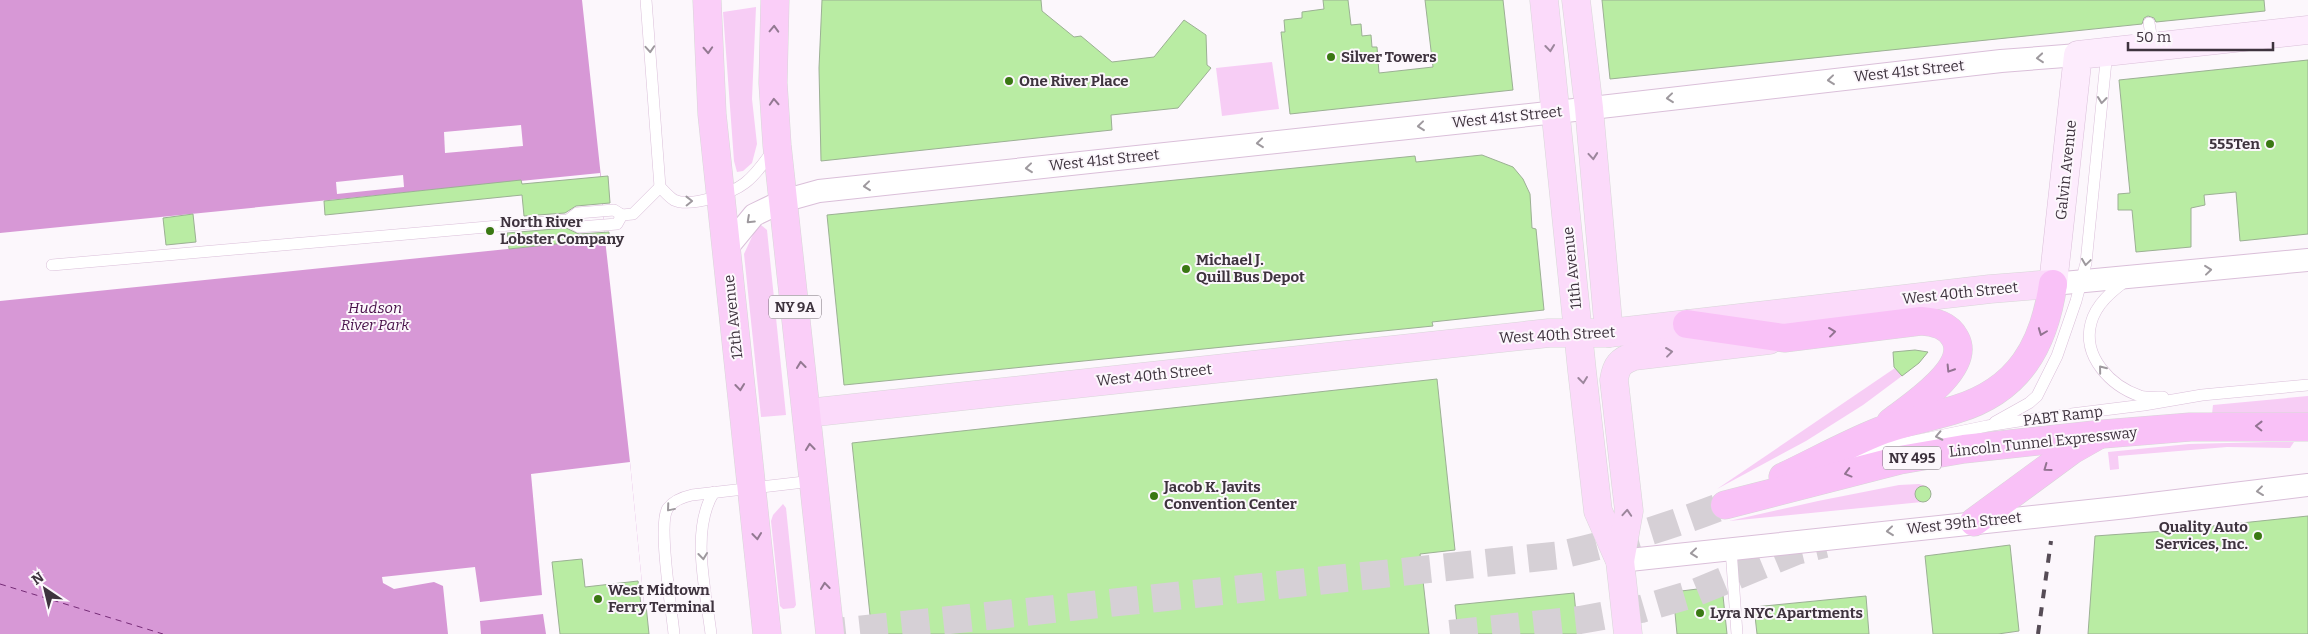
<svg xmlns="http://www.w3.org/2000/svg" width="2308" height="634" font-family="Bitter,serif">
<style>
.green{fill:#f7cdf5}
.water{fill:#d798d6}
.pier{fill:#fcf7fc}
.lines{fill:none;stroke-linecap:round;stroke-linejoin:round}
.ferry{stroke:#752b76;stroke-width:1;stroke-dasharray:6 5;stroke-linecap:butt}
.building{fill:#b9eca3;stroke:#9cb094}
.motorway-tunnel{stroke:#d6d0d6;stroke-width:28;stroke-dasharray:28 14;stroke-linecap:butt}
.service-casing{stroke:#dabfd9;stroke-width:12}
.minor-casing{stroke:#dabfd9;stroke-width:24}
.secondary-casing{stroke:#dabfd9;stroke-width:29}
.primary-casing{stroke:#d8d6d8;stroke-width:29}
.trunk-casing{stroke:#d8d6d8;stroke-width:29}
.motorway-casing{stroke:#d8d6d8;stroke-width:29}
.service{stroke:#fff;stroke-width:11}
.minor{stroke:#fff;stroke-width:22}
.secondary{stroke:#fdecfd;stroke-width:28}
.primary{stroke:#fbdafa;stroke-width:28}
.trunk{stroke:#facef8;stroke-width:28}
.motorway{stroke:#f9c1f7;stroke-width:28}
.rail{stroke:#564c56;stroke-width:4;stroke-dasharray:9 9;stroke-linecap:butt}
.oneway{stroke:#937992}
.oneway2{stroke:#9c869c}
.oneway3{stroke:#9e999e}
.oneway4{stroke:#927391}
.poi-dot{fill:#3a7813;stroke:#fcf7fc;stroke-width:2}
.labels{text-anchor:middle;stroke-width:4;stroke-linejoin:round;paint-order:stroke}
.shield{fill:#fcf7fc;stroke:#776e77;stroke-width:1}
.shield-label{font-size:14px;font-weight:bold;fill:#3e333e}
.poi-label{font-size:15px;font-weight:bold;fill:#3e333e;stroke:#fcf7fc;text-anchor:start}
.street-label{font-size:15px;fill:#3e333e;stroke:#fcf7fc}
.park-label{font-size:15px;font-style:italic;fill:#470f48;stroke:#fcf7fc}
</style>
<rect width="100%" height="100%" fill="#fcf7fc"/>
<g class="green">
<path d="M756,7L752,99L757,144L752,163L743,171L737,172L734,161L723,12Z"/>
<path d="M1272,62L1279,109L1222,116L1216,68Z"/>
<path d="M761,225L767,230L786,415L761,417L744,254L756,228Z"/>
<path d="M1895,368L1902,376L1863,405L1806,441L1717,489Z"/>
<path d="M2308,396V416L2212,414L2213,405Z"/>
<path d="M2268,442H2294L2290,448L2227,447L2118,456L2119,469L2110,470L2108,452L2189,444Z"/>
<path d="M1919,484L1926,486L1918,488L1915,492L1917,499L1922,502L1729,521L1818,501L1899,485Z"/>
<path d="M783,504L786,508L796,605L794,608L783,609L780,606L771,521L773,515Z"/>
</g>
<path class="water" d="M0,0H582L601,177L605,239L630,462L647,634H0Z"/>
<g class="pier">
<path d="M521,125L523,146L445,153L444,132Z"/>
<path d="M600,173L605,239L0,301V233Z"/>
<path d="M403,175L404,187L337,194L336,182Z"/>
<path d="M630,462L647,634H546L543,614L480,621L481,634H448L443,586L434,582L394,589L383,583L382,577L475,567L480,602L542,595L531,474Z"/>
</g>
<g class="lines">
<path class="ferry" d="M0,584L163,634"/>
</g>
<g class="building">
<path d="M822,0H1041L1042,11L1074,37L1081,36L1112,62L1154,57L1184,20L1206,35L1207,65L1211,68L1178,108L1111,115L1112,130L821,161L819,68Z"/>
<path d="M1323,0H1348L1351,25L1361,24L1362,36L1371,35L1372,47H1377L1379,73L1433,67L1425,0H1503L1513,90L1290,114L1281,32H1285L1284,20L1302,18V12L1324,9Z"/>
<path d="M1602,0H2264L2265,11L2156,22L2154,18L2148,16L2144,18L2142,24L1610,79Z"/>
<path d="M2308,60V234L2240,241L2236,192L2204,195L2205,205L2191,208V247L2136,252L2132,210H2118V194L2130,193L2119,80Z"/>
<path d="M1482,155L1513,167L1523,179L1530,194L1532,228L1536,229L1544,310L1432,322L1433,326L844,385L827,215L1415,156L1416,162Z"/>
<path d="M608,176L610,203L576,206L565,213L524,216L522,195L325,215L324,201L521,180L522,184Z"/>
<path d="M193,214L196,242L166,245L163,218Z"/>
<path d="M566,228L579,234L609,232V236L565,240V243L509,249L507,233Z"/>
<path d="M1915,350L1928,352L1919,363L1902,376L1894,367L1893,352Z"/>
<path d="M1437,379L1455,550L1420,554L1429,634H872L852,443Z"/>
<circle cx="1923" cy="494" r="8"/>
<path d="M2308,516V634H2088L2095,536L2165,531Z"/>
<path d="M2010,545L2019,631L1998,634H1933L1925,556Z"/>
<path d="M582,559L585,587L638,581L641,605H646L649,634H560L552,562Z"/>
<path d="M1722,586L1727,634H1677L1673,592Z"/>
<path d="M1574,593L1578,634H1458L1455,605Z"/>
<path d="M1866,596L1869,634H1757L1754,607Z"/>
</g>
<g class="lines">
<g class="motorway-tunnel">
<path d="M818,634L1561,555C1618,542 1671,526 1725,505"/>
<path d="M1450,634L1580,620L1641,609L1692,594L1796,551L1825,544"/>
</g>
<defs>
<g id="service">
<path d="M646,0L660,187C664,191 669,197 674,200C691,208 732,193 745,183C757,174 765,161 774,149"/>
<path d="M2149,23L2153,46"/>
<path d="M568,220L579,227L617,224L622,215"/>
<path d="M52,265L568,220L577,213L614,210L622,215L633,214L660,187"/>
<path d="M2127,280C2112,291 2096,304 2091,323C2082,357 2111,386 2140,396C2147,398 2156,397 2163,397"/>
<path d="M1995,422L2029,403L2037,396L2057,356L2076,301L2086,263L2107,51"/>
<path d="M1857,453L1987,426L2039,418L2144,405L2202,395L2308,385"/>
<path d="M1731,549L1737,634"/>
<path d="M674,634C672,611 657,522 668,508C674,500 683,497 692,495L813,481"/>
<path d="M711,634C706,591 690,530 714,492"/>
</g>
<g id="minor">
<path d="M726,249L754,215L783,201L819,191L1557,112L2001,61L2078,55"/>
<path d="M2053,284L2308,260"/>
<path d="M1620,561L2127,507L2308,485"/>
</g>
<path id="secondary" d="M2053,284L2078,55L2308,30"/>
<g id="primary">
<path d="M1544,0L1582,371L1598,511L1620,561L1628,634"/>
<path d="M1576,0L1589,108L1609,333"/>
<path d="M807,413L1549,333H1609L1990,289L2053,284"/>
<path d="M1620,561L1629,511L1614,380C1616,366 1620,361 1634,356L1769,340"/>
</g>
<g id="trunk">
<path d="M707,0L712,114L767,634"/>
<path d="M775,0L773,83L777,145L830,634"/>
</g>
<g id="motorway">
<path d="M1687,324L1784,338L1921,321C1935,322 1948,325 1955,338C1972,368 1911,407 1891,422"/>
<path d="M1783,477C1815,462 1847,444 1880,431C1904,422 1932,417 1957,409C2019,390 2044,346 2053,284"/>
<path d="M1725,505L1900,460L1964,449L2103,434L2190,427H2308"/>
<path d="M1974,522L2072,450L2095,437"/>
</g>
</defs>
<use href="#service" class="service-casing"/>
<use href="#minor" class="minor-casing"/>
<use href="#secondary" class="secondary-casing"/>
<use href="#primary" class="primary-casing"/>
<use href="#trunk" class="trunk-casing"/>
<use href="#motorway" class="motorway-casing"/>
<use href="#service" class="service"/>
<use href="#minor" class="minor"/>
<use href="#secondary" class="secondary"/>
<use href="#primary" class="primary"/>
<use href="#trunk" class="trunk"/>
<use href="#motorway" class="motorway"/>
<path class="rail" d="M2038,634L2051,541"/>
</g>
<defs><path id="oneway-chevron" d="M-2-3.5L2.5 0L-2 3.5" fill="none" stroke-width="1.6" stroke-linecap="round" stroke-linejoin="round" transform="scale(1.25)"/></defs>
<g class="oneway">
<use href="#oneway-chevron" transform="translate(774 29) rotate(-88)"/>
<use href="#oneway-chevron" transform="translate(708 50) rotate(87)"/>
<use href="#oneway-chevron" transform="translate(774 102) rotate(-93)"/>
<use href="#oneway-chevron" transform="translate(801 365) rotate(-96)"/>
<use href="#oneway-chevron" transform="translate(740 387) rotate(84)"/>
<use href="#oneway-chevron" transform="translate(810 447) rotate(-96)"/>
<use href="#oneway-chevron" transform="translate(757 536) rotate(84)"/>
<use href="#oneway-chevron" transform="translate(825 586) rotate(-96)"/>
</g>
<g class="oneway2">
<use href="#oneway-chevron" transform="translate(1550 48) rotate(84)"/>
<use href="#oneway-chevron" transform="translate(1593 156) rotate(85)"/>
<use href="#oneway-chevron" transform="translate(1669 352) rotate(-7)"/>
<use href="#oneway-chevron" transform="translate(1583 380) rotate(83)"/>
<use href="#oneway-chevron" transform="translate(1627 513) rotate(-86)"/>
</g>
<g class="oneway3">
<use href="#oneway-chevron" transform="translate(650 49) rotate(86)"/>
<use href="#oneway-chevron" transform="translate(2040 58) rotate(175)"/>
<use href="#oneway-chevron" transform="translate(1831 80) rotate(174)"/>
<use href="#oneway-chevron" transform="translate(1670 98) rotate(174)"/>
<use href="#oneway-chevron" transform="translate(2102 100) rotate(96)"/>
<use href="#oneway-chevron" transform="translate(1421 126) rotate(174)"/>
<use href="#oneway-chevron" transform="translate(1260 143) rotate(174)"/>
<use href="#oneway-chevron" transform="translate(1029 168) rotate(174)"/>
<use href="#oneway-chevron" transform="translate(867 186) rotate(174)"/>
<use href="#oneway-chevron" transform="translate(689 201) rotate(-1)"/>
<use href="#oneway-chevron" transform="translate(750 220) rotate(137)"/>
<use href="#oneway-chevron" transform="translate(2086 262) rotate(98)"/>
<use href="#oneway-chevron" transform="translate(2208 270) rotate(-6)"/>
<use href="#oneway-chevron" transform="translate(2102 369) rotate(-129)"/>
<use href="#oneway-chevron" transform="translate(1939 436) rotate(168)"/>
<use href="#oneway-chevron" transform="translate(2260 491) rotate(173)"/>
<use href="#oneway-chevron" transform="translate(670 508) rotate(130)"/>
<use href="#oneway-chevron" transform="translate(1890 531) rotate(174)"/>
<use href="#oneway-chevron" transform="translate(1694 553) rotate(174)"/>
<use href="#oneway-chevron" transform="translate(703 556) rotate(84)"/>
</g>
<g class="oneway4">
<use href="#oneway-chevron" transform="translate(1832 332) rotate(-7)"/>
<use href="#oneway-chevron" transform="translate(2042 332) rotate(111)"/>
<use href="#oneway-chevron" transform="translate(1950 369) rotate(122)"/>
<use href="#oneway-chevron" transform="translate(2259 426) rotate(-179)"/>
<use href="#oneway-chevron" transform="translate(2047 468) rotate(144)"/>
<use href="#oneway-chevron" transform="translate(1848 473) rotate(165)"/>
</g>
<g class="poi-dot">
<circle cx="1331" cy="57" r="5"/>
<circle cx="1009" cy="81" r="5"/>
<circle cx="2270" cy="144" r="5"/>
<circle cx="490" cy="231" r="5"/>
<circle cx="1186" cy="269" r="5"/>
<circle cx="1154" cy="496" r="5"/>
<circle cx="2258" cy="536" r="5"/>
<circle cx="598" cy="599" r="5"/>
<circle cx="1700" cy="613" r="5"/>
</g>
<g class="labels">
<g class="shield">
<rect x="769" y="295.5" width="52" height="23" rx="4"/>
<rect x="1883" y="446.5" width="58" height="23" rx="4"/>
</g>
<g class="shield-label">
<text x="795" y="312">NY 9A</text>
<text x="1912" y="463">NY 495</text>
</g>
<g class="poi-label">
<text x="1341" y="62">Silver Towers</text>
<text x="1019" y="86">One River Place</text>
<text x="2260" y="149" text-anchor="end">555Ten</text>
<text x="500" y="227">North River<tspan x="500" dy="17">Lobster Company</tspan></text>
<text x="1196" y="265">Michael J.<tspan x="1196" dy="17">Quill Bus Depot</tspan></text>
<text x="1164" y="492">Jacob K. Javits<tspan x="1164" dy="17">Convention Center</tspan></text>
<text x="2248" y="532" text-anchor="end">Quality Auto<tspan x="2248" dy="17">Services, Inc.</tspan></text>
<text x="608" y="595">West Midtown<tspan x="608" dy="17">Ferry Terminal</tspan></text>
<text x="1710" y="618">Lyra NYC Apartments</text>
</g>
<g class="street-label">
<text transform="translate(1909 71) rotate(-6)" y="5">West 41st Street</text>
<text transform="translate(1507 117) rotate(-6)" y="5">West 41st Street</text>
<text transform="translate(1104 160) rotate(-6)" y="5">West 41st Street</text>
<text transform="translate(2066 170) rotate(-84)" y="5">Galvin Avenue</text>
<text transform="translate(1572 268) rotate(-96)" y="5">11th Avenue</text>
<text transform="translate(1960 293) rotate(-6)" y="5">West 40th Street</text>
<text transform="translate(733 317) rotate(-96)" y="5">12th Avenue</text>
<text transform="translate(1557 335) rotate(-3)" y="5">West 40th Street</text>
<text transform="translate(1154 375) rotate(-6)" y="5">West 40th Street</text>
<text transform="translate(2063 416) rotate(-7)" y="5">PABT Ramp</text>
<text transform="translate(2043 442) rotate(-6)" y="5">Lincoln Tunnel Expressway</text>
<text transform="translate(1964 523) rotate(-6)" y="5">West 39th Street</text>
</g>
<g class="park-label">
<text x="375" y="313">Hudson<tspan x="375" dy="17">River Park</tspan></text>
</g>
</g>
<g transform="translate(45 589) rotate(325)" stroke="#fcf7fc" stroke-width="4" paint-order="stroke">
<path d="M0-4L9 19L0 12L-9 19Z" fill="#3e333e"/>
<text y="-8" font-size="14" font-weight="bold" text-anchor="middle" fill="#3e333e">N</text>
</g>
<path d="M2128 42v8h145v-8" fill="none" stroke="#3e333e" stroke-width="2.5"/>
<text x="2136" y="42" font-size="15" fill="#3e333e" stroke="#fcf7fc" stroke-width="4" paint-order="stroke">50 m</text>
</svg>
